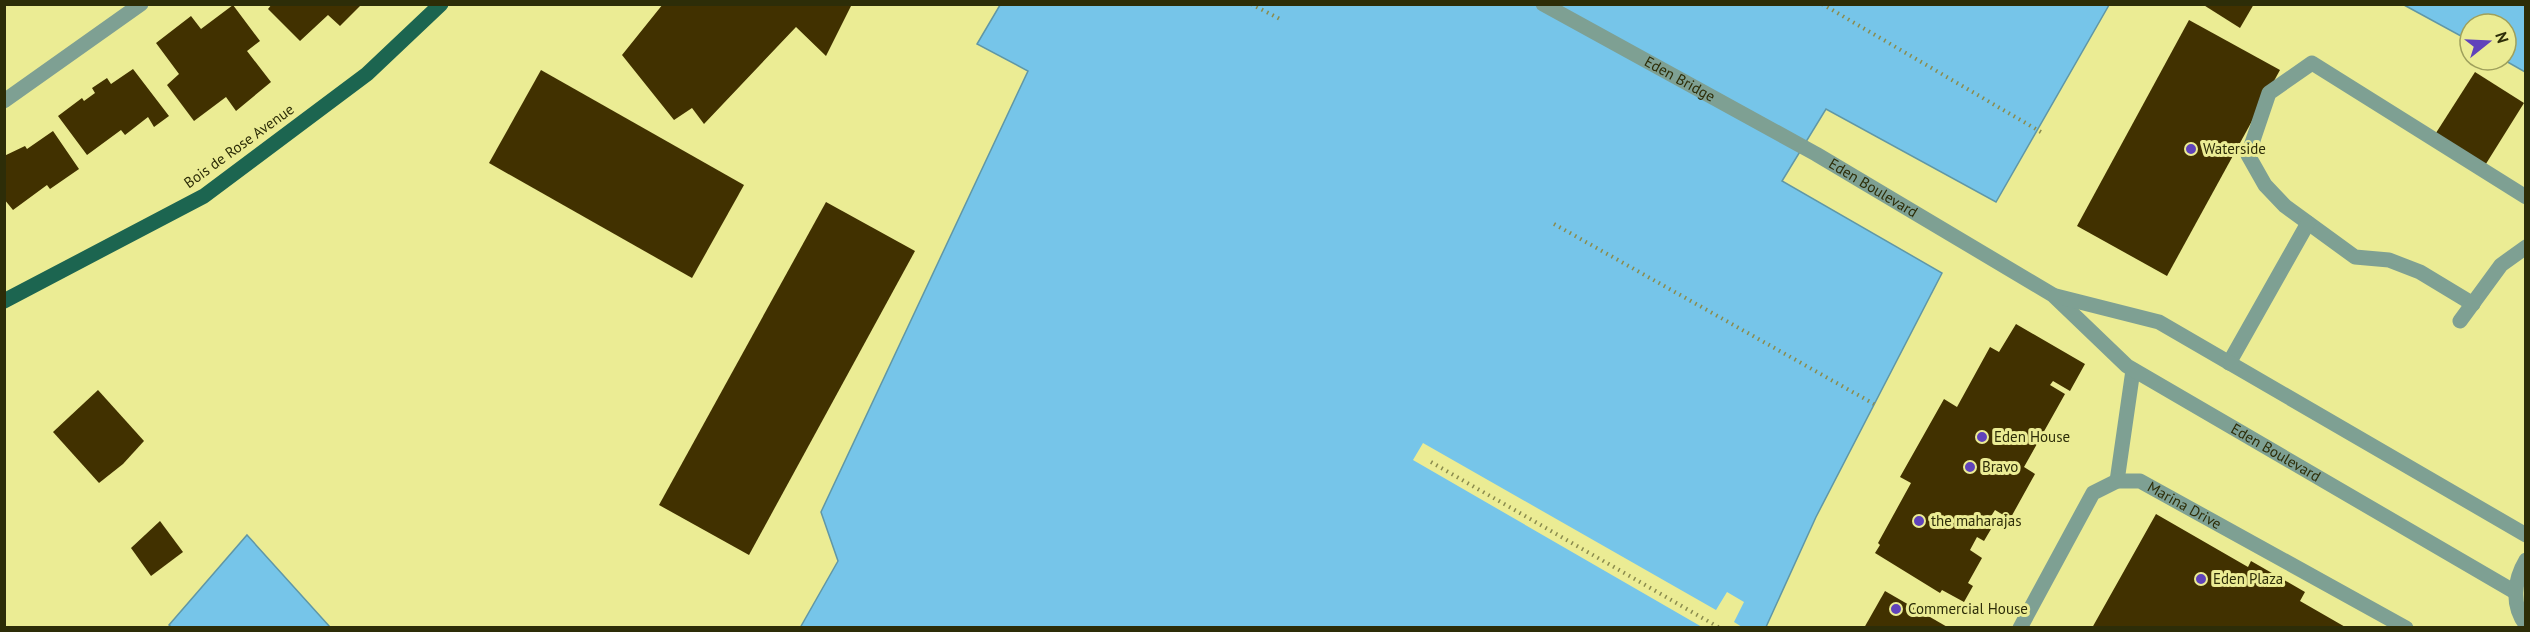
<svg xmlns="http://www.w3.org/2000/svg" width="2530" height="632" font-family="'PT Sans',sans-serif">
<style>
.water{fill:#76c5e9;stroke:#6097a6;stroke-width:1.5}
.pier{fill:#ebec94}
.building{fill:#413100}
.lines{fill:none;stroke-linecap:round;stroke-linejoin:round}
.path{stroke:#8a8b4d;stroke-width:4;stroke-dasharray:1.5 4.5;stroke-linecap:butt}
.lane{stroke:#7ea093;stroke-width:15}
.street{stroke:#7ea093;stroke-width:15}
.primary{stroke:#1c6550;stroke-width:15}
.poi-dot{fill:#6043bb;stroke:#ebec94;stroke-width:2}
.labels{text-anchor:middle;stroke-width:6;stroke-linejoin:round;paint-order:stroke}
.street-label{font-size:15px;fill:#2d2d08;stroke:#ebec94}
.poi-label{font-size:15px;fill:#2d2d08;stroke:#ebec94;text-anchor:start}
</style>
<rect width="100%" height="100%" fill="#ebec94"/>
<g class="water">
<path d="M1000,5H2109L1996,202L1826,109L1782,181L1942,273L1816,517L1766,627L800,628L838,561L821,512L1028,71L977,44Z"/>
<path d="M2404,5H2525V72L2504,60L2506,24H2470V41Z"/>
<path d="M247,535L330,627H171L169,625Z"/>
</g>
<path class="pier" d="M1423,443L1716,610L1727,592L1744,602L1734,622L1742,627H1702L1413,460Z"/>
<g class="building">
<path d="M272,4H362L340,26L328,15L300,41L268,9Z"/>
<path d="M663,4H852L826,56L796,27L704,124L692,108L674,120L622,55Z"/>
<path d="M2202,4H2254L2240,28Z"/>
<path d="M233,5L260,41L247,51L271,82L236,111L226,97L194,121L167,85L179,74L156,43L191,16L201,29Z"/>
<path d="M2189,20L2280,70L2167,276L2077,226Z"/>
<path d="M133,69L169,116L154,127L148,117L125,135L121,130L87,155L58,116L82,98L84,101L95,93L92,88L107,78L111,84Z"/>
<path d="M541,70L744,185L692,278L489,163Z"/>
<path d="M2475,72L2524,103L2484,167L2434,136Z"/>
<path d="M53,131L79,169L50,189L47,185L13,210L4,199V156L25,146L27,149Z"/>
<path d="M826,202L915,251L749,555L659,505Z"/>
<path d="M2016,324L2085,364L2070,391L2053,381L2050,385L2065,394L2024,467L2035,474L2010,519L1995,510L1988,521L1994,524L1984,541L1977,537L1970,550L1982,558L1968,583L1973,586L1964,602L1942,590L1940,593L1875,553L1880,545L1878,543L1911,483L1900,477L1944,399L1957,407L1990,347L1999,352Z"/>
<path d="M98,390L144,441L123,464L99,483L53,432Z"/>
<path d="M2156,514L2248,567L2251,561L2305,592L2300,601L2347,628H2092Z"/>
<path d="M160,521L183,552L151,576L131,548Z"/>
<path d="M1885,591L1949,628H1864Z"/>
</g>
<g class="lines">
<g class="path">
<path d="M1251,4L1282,20"/>
<path d="M1822,4L2041,132"/>
<path d="M1554,224L1874,404"/>
<path d="M1431,462L1720,628"/>
</g>
<g class="lane">
<path d="M2473,304L2420,272L2389,260L2355,257L2285,206L2265,185L2248,155L2269,93L2312,63L2526,197"/>
<path d="M2460,321L2501,265L2526,247"/>
<path d="M2229,363L2308,223"/>
<path d="M2117,481L2133,370"/>
<path id="s1" d="M2020,628L2093,493L2117,481H2140L2406,628"/>
</g>
<g class="street">
<path id="s2" d="M1543,4L1816,154L2053,295L2127,366L2515,592"/>
<path d="M4,101L141,4"/>
<path d="M2056,296L2159,322L2526,535"/>
<path d="M2526,560C2514,580 2511,605 2526,625"/>
</g>
<path class="primary" d="M4,301L204,196L367,74L441,4"/>
</g>
<g class="poi-dot">
<circle cx="2191" cy="149" r="6"/>
<circle cx="1982" cy="437" r="6"/>
<circle cx="1970" cy="467" r="6"/>
<circle cx="1919" cy="521" r="6"/>
<circle cx="2201" cy="579" r="6"/>
<circle cx="1896" cy="609" r="6"/>
</g>
<g class="labels">
<g class="street-label">
<text dy="5" stroke="none"><textPath href="#s2" startOffset="156">Eden Bridge</textPath></text>
<text transform="translate(239 146) rotate(-36)" y="5">Bois de Rose Avenue</text>
<text dy="5" stroke="none"><textPath href="#s2" startOffset="378">Eden Boulevard</textPath></text>
<text dy="5" stroke="none"><textPath href="#s2" startOffset="862">Eden Boulevard</textPath></text>
<text dy="5" stroke="none"><textPath href="#s1" startOffset="254">Marina Drive</textPath></text>
</g>
<g class="poi-label">
<text x="2203" y="154">Waterside</text>
<text x="1994" y="442">Eden House</text>
<text x="1982" y="472">Bravo</text>
<text x="1931" y="526">the maharajas</text>
<text x="2213" y="584">Eden Plaza</text>
<text x="1908" y="614">Commercial House</text>
</g>
</g>
<rect width="2530" height="632" fill="none" stroke="#2d2d08" stroke-width="12"/>
<g transform="translate(2488 42) rotate(72)"><circle r="28" fill="#ebec94" stroke="#9fa05c" stroke-width="1.5"/>
<path d="M0-4.5L10 22L0 15L-10 22Z" fill="#6043bb"/>
<text y="-9" font-size="16" font-weight="bold" text-anchor="middle" fill="#2d2d08">N</text>
</g>
</svg>
